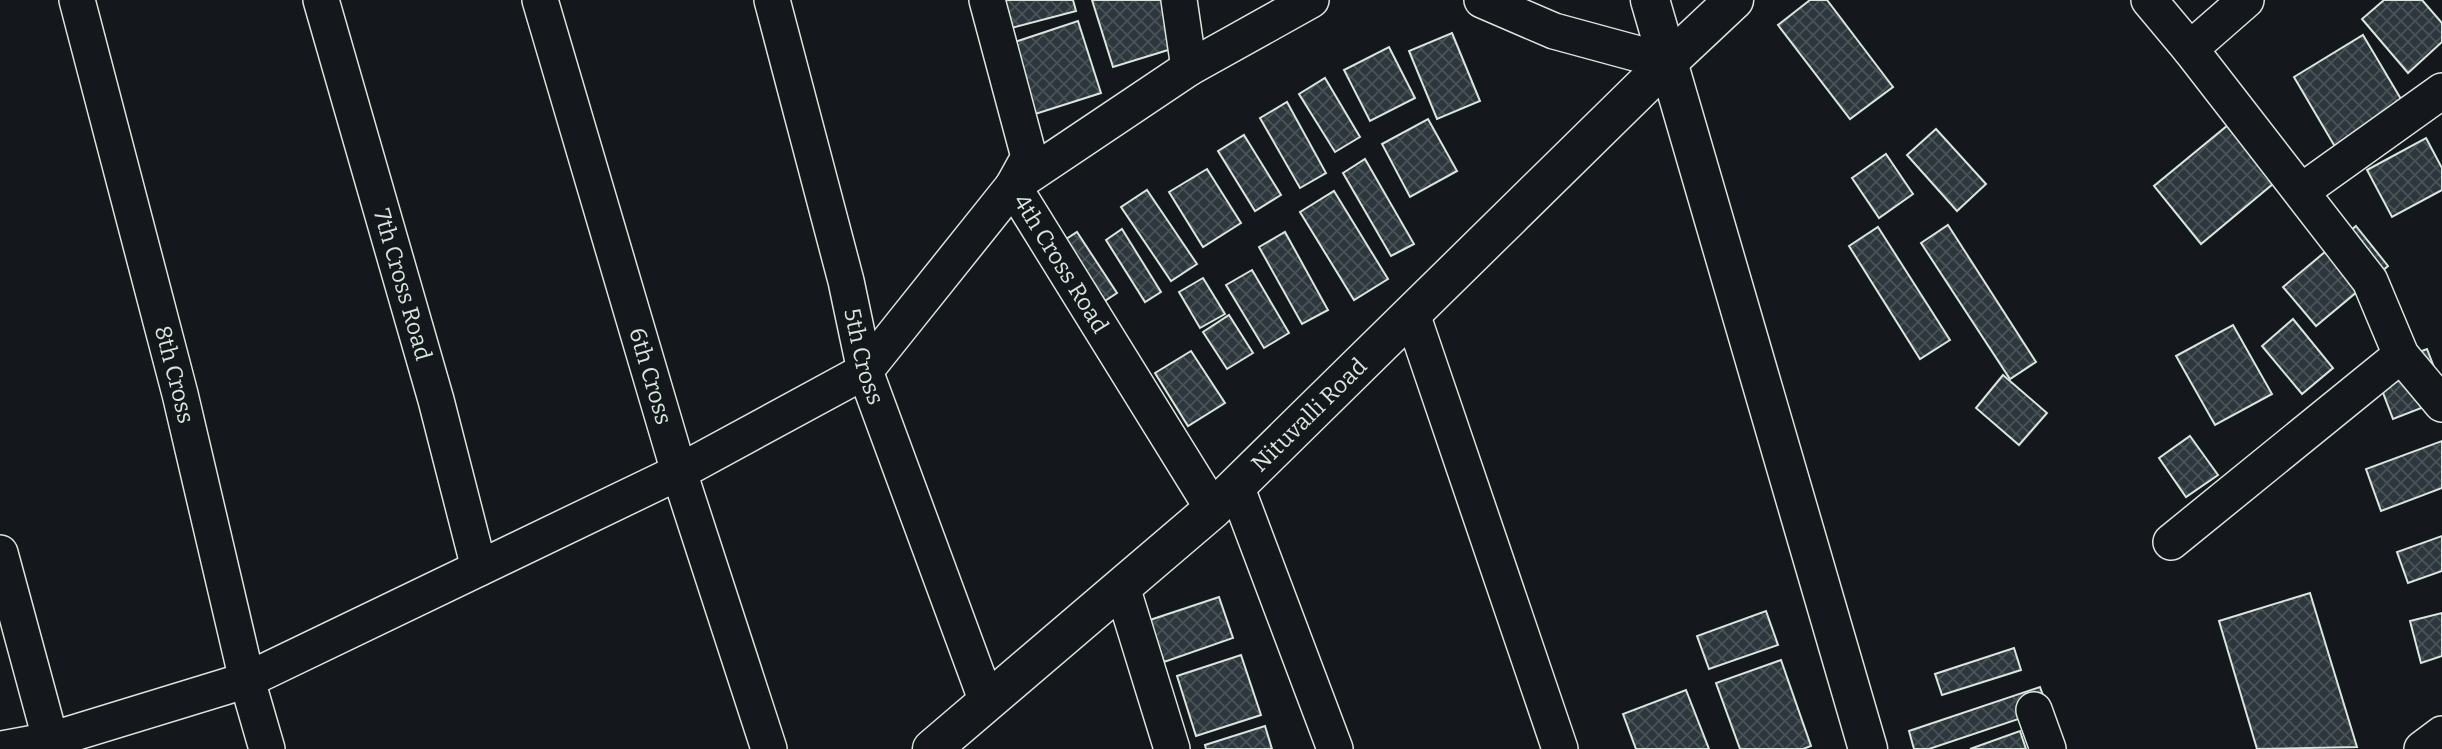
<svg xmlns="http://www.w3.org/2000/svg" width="2442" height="749" font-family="Bitter,serif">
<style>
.building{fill:url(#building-cross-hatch);stroke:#d8e6dc;stroke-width:2}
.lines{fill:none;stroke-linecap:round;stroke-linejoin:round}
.minor-casing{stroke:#d8e6dc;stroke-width:38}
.tertiary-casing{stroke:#d8e6dc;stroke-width:41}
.minor{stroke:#14181c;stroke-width:35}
.tertiary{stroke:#14181c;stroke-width:38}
.labels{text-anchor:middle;stroke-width:5;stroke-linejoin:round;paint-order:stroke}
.street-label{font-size:23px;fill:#d8e6dc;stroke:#14181c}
</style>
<defs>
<pattern id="building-cross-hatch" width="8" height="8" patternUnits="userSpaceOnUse" patternTransform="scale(1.75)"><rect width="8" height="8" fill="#2c363c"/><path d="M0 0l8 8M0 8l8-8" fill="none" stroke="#4a5358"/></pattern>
</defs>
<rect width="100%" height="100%" fill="#14181c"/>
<g class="building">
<path d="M992,0H1073L1076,11L1000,31Z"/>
<path d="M1092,0H1168L1181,46L1113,67Z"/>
<path d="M1810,0H1827L1893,87L1850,119L1778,25Z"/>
<path d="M2384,0H2422L2442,23V42L2408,73L2362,19Z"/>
<path d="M1078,21L1101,93L1032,115L1009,44Z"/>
<path d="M1452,33L1480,101L1437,119L1409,51Z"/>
<path d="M2363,35L2414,121L2344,162L2294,77Z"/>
<path d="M1389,47L1415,98L1370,121L1344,70Z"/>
<path d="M1325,78L1360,137L1335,152L1299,94Z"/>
<path d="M1287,102L1326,173L1300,188L1260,118Z"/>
<path d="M2239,116L2286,173L2201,244L2154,186Z"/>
<path d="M1428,119L1457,171L1410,197L1382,144Z"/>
<path d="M1936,129L1986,184L1957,211L1907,155Z"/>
<path d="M1244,135L1281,195L1255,211L1218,151Z"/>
<path d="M2426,138L2442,168V190L2392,217L2367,170Z"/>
<path d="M1886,154L1913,194L1879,218L1852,178Z"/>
<path d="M1365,159L1414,244L1391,256L1343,173Z"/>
<path d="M1207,169L1241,223L1203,247L1169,192Z"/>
<path d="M1147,190L1197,264L1171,281L1121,207Z"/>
<path d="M1334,191L1388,279L1354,300L1300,212Z"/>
<path d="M1948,225L2036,362L2010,379L1921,243Z"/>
<path d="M2356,226L2388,266L2316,326L2283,287Z"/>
<path d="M1878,227L1950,340L1920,359L1849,246Z"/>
<path d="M1122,229L1161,292L1145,302L1106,240Z"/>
<path d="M1077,232L1117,293L1097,306L1057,245Z"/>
<path d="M1285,232L1328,310L1302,324L1259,247Z"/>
<path d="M1252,270L1289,333L1264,348L1226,285Z"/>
<path d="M1203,278L1225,314L1200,328L1179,292Z"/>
<path d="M1229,315L1253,353L1227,369L1203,332Z"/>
<path d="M2293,319L2333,368L2302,394L2262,346Z"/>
<path d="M2233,325L2272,394L2215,425L2176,356Z"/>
<path d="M2427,349L2442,388V400L2393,419L2374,369Z"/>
<path d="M1191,351L1225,403L1188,426L1155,373Z"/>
<path d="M2003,375L2047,413L2019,445L1976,408Z"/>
<path d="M2190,436L2218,475L2186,497L2159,458Z"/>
<path d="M2442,441V488L2381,511L2366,469Z"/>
<path d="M2442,536V571L2408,583L2397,552Z"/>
<path d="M2310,593L2357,747L2257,749L2219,621Z"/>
<path d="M1219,597L1233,638L1164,662L1150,620Z"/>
<path d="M1766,611L1778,645L1709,669L1697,636Z"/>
<path d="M2442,613V656L2421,663L2410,621Z"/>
<path d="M2014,648L2021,670L1942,695L1935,674Z"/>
<path d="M1241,655L1261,715L1196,736L1177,676Z"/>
<path d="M1781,660L1811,746L1803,749H1740L1716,683Z"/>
<path d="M2040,687L2048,709L1929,749H1914L1909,731Z"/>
<path d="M1686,690L1709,749H1636L1623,714Z"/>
<path d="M1265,726L1272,749H1206L1205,745Z"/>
<path d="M2020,731L2026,749H1970Z"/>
</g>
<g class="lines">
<defs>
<g id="minor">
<path id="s1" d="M77,0L180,394L247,680L267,749"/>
<path id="s2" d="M321,0L436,400L479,568"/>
<path id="s3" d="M540,0L679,472L769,749"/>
<path id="s4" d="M772,0L846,281L865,371L987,702"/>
<path id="s5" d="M987,0L1029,157L1013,186L1213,509"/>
<path d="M1179,0L1189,68"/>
<path d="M1482,0L1554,31L1668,62"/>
<path d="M2149,0L2190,49L2370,281L2401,355L2442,404"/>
<path d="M2190,49L2246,0"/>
<path d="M2302,191L2442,91"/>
<path d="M1412,314L1560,749"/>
<path d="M1236,486L1335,749"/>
<path d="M2171,542L2401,355"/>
<path d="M0,553L53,749"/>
<path d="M1122,587L1172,749"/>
<path d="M2034,710L2048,749"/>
<path d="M2,749L51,740L247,680L679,472L865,371L1013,186L1189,68L1311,0"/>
<path d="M2422,749L2442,734"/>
</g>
<g id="tertiary">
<path d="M1650,0L1868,749"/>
<path id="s6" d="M932,749L1213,509L1668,62L1734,0"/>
</g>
</defs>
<use href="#minor" class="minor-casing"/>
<use href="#tertiary" class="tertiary-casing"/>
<use href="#minor" class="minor"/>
<use href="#tertiary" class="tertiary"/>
</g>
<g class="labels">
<g class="street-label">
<text dy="8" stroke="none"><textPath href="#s5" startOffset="287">4th Cross Road</textPath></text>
<text dy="8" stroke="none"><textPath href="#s2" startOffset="296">7th Cross Road</textPath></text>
<text dy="8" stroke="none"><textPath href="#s4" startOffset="368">5th Cross</textPath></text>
<text dy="8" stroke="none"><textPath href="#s1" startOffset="387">8th Cross</textPath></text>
<text dy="8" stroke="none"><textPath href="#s3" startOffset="392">6th Cross</textPath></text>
<text dy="8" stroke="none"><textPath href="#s6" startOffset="504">Nituvalli Road</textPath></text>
</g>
</g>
</svg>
